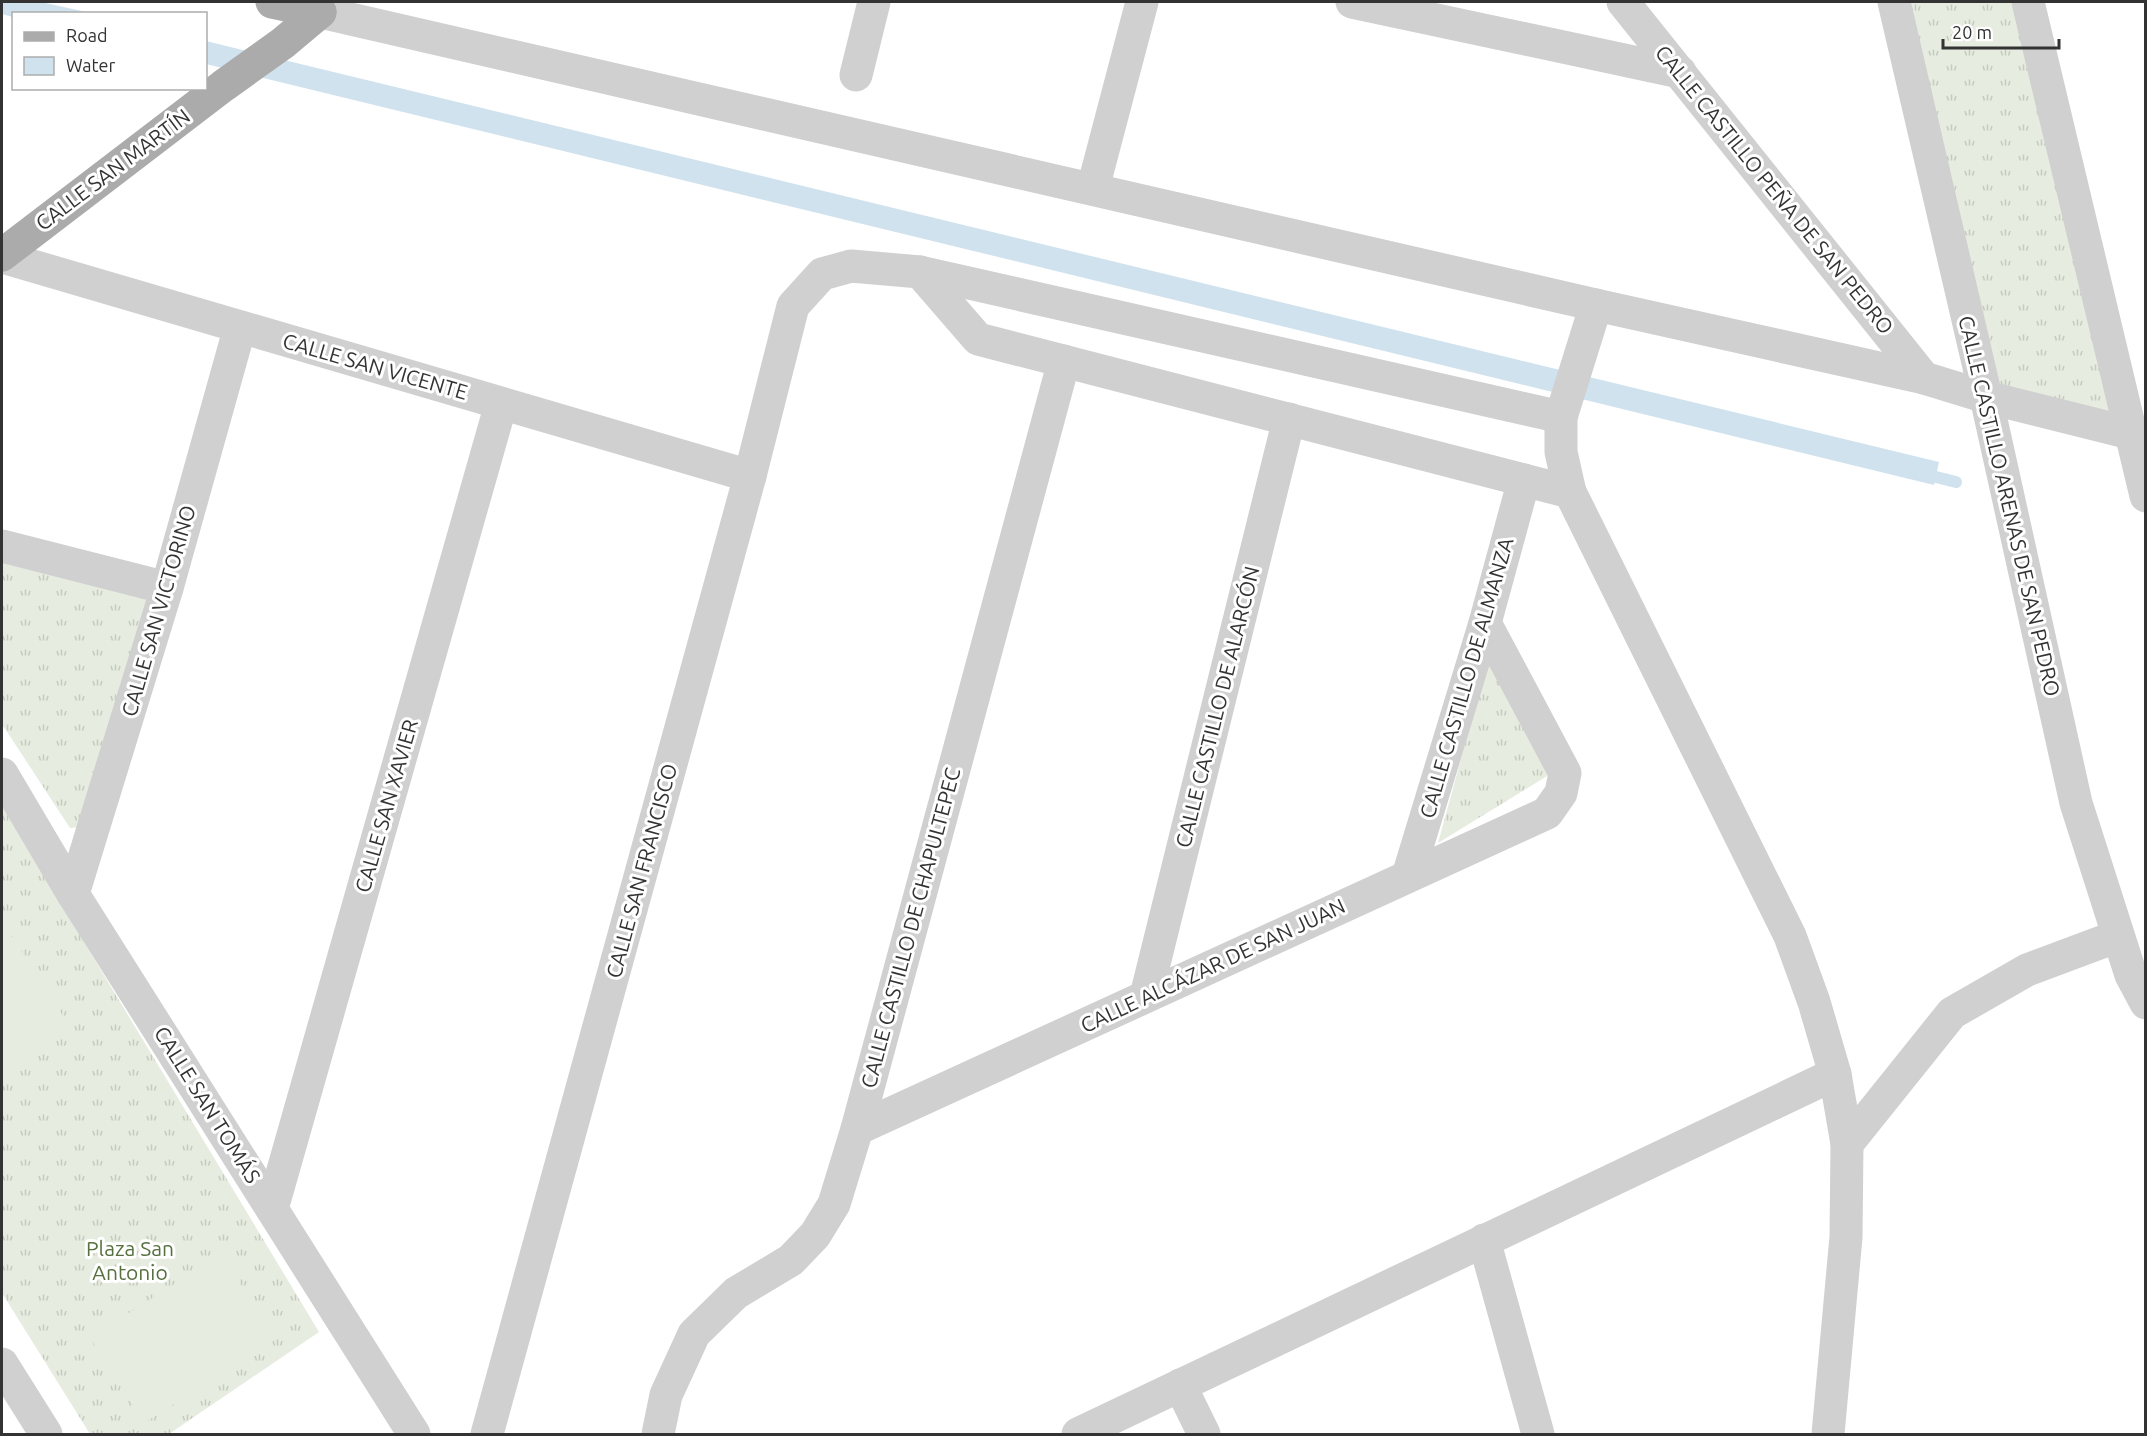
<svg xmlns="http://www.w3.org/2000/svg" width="2147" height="1436" font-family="Ubuntu,sans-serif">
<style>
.grass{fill:url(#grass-tufts)}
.pitch{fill:#e6ecdf}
.water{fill:#cfe2ee}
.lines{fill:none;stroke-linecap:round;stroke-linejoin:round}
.stream{stroke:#cfe2ee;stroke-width:12}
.minor{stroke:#d0d0d0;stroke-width:33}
.major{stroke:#ababab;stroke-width:33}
.labels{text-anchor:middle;stroke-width:6;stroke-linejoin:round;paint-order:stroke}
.street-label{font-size:21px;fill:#333;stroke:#fff}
.park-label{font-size:21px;fill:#56703f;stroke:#fff}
</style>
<defs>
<pattern id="grass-tufts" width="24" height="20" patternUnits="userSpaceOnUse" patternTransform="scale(1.5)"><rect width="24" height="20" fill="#e6ecdf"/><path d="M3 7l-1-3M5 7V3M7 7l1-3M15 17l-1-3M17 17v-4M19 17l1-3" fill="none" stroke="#c6cbc0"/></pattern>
</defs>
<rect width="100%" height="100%" fill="#fff"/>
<g class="grass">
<path d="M1902,2H2020L2120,424L1991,392Z"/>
<path d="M2,557L151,596L81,827L70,828L2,724Z"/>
<path d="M1488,661L1552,773L1438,843Z"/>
<path d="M2,806L319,1332L169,1434H90L2,1293Z"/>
</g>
<g class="pitch">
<path d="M2,921L72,1030L2,1075Z"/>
<path d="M221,1254L276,1339L144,1423L90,1338Z"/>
</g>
<g class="water">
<path d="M2,2H41L91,13L14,14L13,17L2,14Z"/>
<path d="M206,41L1939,462L1934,485L206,64Z"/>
</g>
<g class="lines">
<path class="stream" d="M1920,473L1956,482"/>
<g class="minor">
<path d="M1352,2L1680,72"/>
<path d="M1623,2L1924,378"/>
<path d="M1894,2L1986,397L2076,803L2131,975L2146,1003"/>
<path d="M2028,2L2146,496"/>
<path d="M320,12L1596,305L1924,378L1986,397L2146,437"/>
<path d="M856,75L874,2"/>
<path d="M1093,188L1142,2"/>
<path d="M2,257L750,476"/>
<path d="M920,272L978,339L1570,492"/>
<path d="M1596,305L1561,417V452L1570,492L1790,936L1814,1002L1835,1074L1847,1144L1846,1237L1828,1434"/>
<path d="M2,546L167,588"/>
<path d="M2,774L73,894L414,1434"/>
<path d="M1408,876L1485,623L1524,480"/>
<path d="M73,894L167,588L240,327"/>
<path d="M1146,996L1289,419"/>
<path d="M857,1129L1547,813L1561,793L1565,773L1485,623"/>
<path d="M1847,1144L1952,1013L2027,970L2118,936"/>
<path d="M272,1209L501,404"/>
<path d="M1484,1240L1538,1434"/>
<path d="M2,1364L46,1434"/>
<path d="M1180,1385L1204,1434"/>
<path d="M487,1434L750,476L793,306L822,274L851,266L920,272L1561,417"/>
<path d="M658,1434L666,1395L694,1334L736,1293L791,1260L815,1235L834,1204L857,1129L1064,361"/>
<path d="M1078,1434L1835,1074"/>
</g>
<g class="major">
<path d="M272,2L320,12"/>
<path d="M2,255L223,86L283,43L320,12"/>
</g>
</g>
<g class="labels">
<g class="street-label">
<text transform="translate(113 170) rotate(-37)" y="7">CALLE SAN MARTÍN</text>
<text transform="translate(1774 190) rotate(51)" y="7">CALLE CASTILLO PEÑA DE SAN PEDRO</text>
<text transform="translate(375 367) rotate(16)" y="7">CALLE SAN VICENTE</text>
<text transform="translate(2009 506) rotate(77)" y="7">CALLE CASTILLO ARENAS DE SAN PEDRO</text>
<text transform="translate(159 611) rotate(-74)" y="7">CALLE SAN VICTORINO</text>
<text transform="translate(1467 678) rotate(-74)" y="7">CALLE CASTILLO DE ALMANZA</text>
<text transform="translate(1218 707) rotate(-76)" y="7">CALLE CASTILLO DE ALARCÓN</text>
<text transform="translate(387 806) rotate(-74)" y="7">CALLE SAN XAVIER</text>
<text transform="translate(642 871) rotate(-75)" y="7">CALLE SAN FRANCISCO</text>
<text transform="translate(911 928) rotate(-75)" y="7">CALLE CASTILLO DE CHAPULTEPEC</text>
<text transform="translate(1213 966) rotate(-25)" y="7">CALLE ALCÁZAR DE SAN JUAN</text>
<text transform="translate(207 1105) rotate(58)" y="7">CALLE SAN TOMÁS</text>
</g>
<g class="park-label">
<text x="130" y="1256">Plaza San<tspan x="130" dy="24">Antonio</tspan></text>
</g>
</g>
<rect width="2147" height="1436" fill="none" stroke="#333333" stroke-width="6"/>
<rect x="12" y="12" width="195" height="78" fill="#ffffff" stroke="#adadad" stroke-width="1.5"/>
<rect x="24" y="32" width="30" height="9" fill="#ababab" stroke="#adadad" stroke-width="1.5"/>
<text x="66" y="42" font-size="18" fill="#333333">Road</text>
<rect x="24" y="57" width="30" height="18" fill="#cfe2ee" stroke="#adadad" stroke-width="1.5"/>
<text x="66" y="72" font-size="18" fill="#333333">Water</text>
<path d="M1943 39v9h116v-9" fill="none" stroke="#333333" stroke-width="3"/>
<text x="1952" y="39" font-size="18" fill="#333333" stroke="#ffffff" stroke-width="4.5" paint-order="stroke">20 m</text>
</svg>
